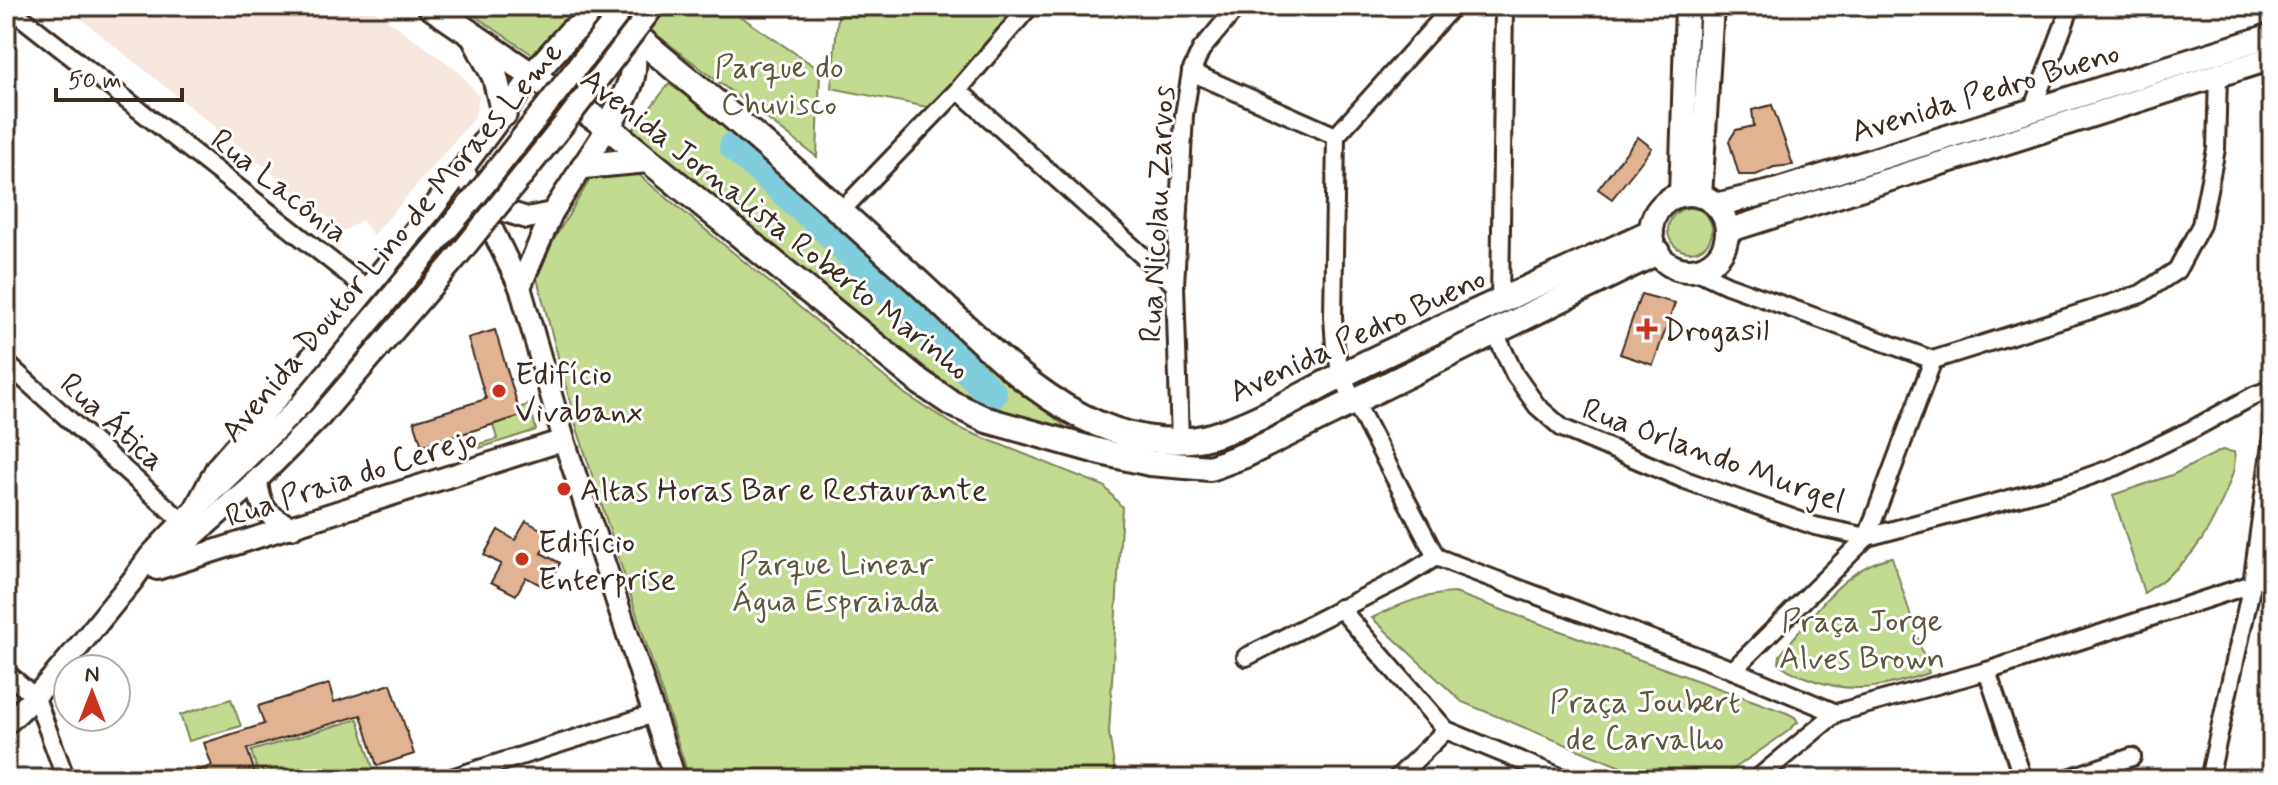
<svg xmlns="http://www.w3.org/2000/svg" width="2278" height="785" font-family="Mynerve,sans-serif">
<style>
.built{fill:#f6e8df}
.green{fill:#c2db91;stroke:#7e8258;stroke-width:2}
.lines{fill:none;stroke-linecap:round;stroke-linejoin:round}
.river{stroke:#7fcddd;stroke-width:30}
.building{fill:#e2b393;stroke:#3b2a1e;stroke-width:2}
.minor-casing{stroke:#3b2a1e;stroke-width:22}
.tertiary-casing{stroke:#3b2a1e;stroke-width:26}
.secondary-casing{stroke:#3b2a1e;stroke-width:28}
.primary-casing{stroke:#3b2a1e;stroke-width:30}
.minor{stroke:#fff;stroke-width:16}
.tertiary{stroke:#fff;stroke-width:20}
.secondary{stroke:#fff;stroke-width:22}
.primary{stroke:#fff;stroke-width:24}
.tertiary-bridge-casing{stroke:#3b2a1e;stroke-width:26;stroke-linecap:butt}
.tertiary-bridge{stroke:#fff;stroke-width:20}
.poi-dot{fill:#c8321e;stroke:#fff;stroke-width:3}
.labels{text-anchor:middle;stroke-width:6;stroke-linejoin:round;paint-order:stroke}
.park-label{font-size:32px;fill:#5d563b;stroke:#fff}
.street-label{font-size:32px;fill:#3b2a1e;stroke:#fff}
.poi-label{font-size:32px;fill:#3b2a1e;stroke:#fff;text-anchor:start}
</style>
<rect width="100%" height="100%" fill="#fff"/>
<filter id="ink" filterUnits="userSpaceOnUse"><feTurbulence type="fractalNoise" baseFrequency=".0125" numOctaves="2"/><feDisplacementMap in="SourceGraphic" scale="16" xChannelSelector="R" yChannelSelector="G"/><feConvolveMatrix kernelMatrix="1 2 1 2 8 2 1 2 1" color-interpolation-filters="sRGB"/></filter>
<g filter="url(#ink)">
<path class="built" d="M65,6H369L459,72L479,96L475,117L373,236L362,220L344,231Z"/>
<g class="green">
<path d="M460,6H574L575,10L536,57Z"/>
<path d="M619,6H725L820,70L817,157Z"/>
<path d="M839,6H1019L932,108L831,88Z"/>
<path d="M669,84L743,136L728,155C820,230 901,316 984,400L1001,386L973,361L974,353L1082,440L996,410L946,384L631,132Z"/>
<path d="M633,170L905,394L959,428L1104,486L1122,507L1109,733L1116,779H693L686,768L577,428L535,271L592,176Z"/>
<circle cx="1690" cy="230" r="22"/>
<path d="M530,404L536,430L480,448L479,444L497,439L493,424L521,416L519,408Z"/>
<path d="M2222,450L2234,452C2237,466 2230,481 2225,494C2205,543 2188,564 2144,593L2113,495L2172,475Z"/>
<path d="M1892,557L1929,673C1883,687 1853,696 1807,678C1797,674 1787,671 1779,663L1780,655C1810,619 1843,567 1892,557Z"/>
<path d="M1455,593L1787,713L1795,717L1798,722L1787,732L1719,779H1650L1462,702L1372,618C1400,604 1424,594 1455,593Z"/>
<path d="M231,699L241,726L189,741L180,715Z"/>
<path d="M358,719L374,771L359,776L360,779H260L251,751Z"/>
</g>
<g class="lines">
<path class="river" d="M734,146L824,227L992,394"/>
</g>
<g class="building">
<path d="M1772,105L1793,165L1774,167L1756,175H1739L1729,141L1736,130L1754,126L1752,110Z"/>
<path d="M1638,137L1652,148L1612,199L1598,189Z"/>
<path d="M1641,294L1675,303L1653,365L1620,354Z"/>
<path d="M495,330L521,416L422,446L414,421L486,399L468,338Z"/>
<path d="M526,521L551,535L541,553L560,563L546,588L526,577L516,595L491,582L501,564L484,555L498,530L515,540Z"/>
<path d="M329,684L334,702L391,684L414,754L377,766L361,715L247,749L257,779H180V776L212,766L204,743L264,724L258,706Z"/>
</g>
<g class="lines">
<defs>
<g id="minor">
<path d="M7,6L367,289"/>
<path d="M1453,6L1336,136L1333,317L1335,346L1341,375L1436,557L1733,670L1836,713L1987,671L2252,584"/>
<path d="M1191,72L1336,136"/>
<path d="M958,90L1175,285"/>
<path d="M2032,110L2071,6"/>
<path d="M841,211L958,90L1030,6"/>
<path d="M1695,270L1727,285L1933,360L2141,294L2177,270L2201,225L2216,149L2218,75"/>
<path d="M1500,302L1504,6"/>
<path d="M1495,333L1515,375L1537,406L1562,428L1685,480L1815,526L1867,537L2073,482L2115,467L2193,429L2255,395L2272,389"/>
<path d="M6,363L183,522"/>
<path d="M1180,441L1175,285L1184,115L1191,72L1201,50L1238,6"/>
<path d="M1340,608L1446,730L1565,779"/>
<path d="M1246,657L1400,579L1436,557"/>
<path d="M1733,670L1867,537L1933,360"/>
<path d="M1987,671L2023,779"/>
<path d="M6,672L36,698L66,779"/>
<path d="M448,779L653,714"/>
<path d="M1396,779L1446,730"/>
<path d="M1757,779L1836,713"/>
<path d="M2066,779L2132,757"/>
<path d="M2209,779L2252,584L2272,437"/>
</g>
<g id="tertiary">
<path d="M463,169L520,287L564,440L675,779"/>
<path d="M482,204L527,218L552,213"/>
<path d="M520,287L552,213L608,127"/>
<path d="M257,480C260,510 266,514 292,528"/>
<path d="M196,507L217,467L281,394L431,211L532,76"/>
<path d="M162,564L257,480L320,417"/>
<path d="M157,569L564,440"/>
<path d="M6,724C52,684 89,633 128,586C136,577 142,566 150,556C198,503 252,455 302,403"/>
</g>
<g id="secondary">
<circle cx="1689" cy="232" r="38"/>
<path d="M1681,195L1687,6"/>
<path d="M1700,196L1712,6"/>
<path d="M1716,205L1778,190L2272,35"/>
<path d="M1727,231L2272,58"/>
</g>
<g id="primary">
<path d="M430,6L608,127L920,382L951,403L987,420L1101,452L1150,463L1210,468L1245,455L1657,252"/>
<path d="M597,6C628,28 656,53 685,77C762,140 835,206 908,273C963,322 1016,383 1083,417C1120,436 1169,448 1211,436C1257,423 1299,396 1342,375C1443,325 1548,280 1651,232"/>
<path d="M475,39L495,77L504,114"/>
<path d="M532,76L571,32L604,11"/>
<path d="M608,127C630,87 639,78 630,32"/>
<path d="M584,166L648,160"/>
</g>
</defs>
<use href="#minor" class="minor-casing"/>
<use href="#tertiary" class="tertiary-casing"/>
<use href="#secondary" class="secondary-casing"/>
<use href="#primary" class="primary-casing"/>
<use href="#minor" class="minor"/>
<use href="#tertiary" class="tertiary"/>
<use href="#secondary" class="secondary"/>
<use href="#primary" class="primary"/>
<defs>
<g id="tertiary-bridge">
<path d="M302,403L478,193L625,6"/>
<path d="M320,417L457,257L563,125L654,6"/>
</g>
</defs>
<use href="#tertiary-bridge" class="tertiary-bridge-casing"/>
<use href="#tertiary-bridge" class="tertiary-bridge"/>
</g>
</g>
<g class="poi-dot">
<path d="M1643 317h8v8h8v8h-8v8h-8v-8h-8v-8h8z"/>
<circle cx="499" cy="391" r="8"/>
<circle cx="564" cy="489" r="8"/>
<circle cx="522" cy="559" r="8"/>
</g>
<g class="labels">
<g class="park-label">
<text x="779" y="77">Parque do<tspan x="779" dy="37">Chuvisco</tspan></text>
<text x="836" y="574">Parque Linear<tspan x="836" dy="37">Água Espraiada</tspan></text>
<text x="1862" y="631">Praça Jorge<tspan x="1862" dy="37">Alves Brown</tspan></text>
<text x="1645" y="712">Praça Joubert<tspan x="1645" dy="37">de Carvalho</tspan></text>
</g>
<g class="street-label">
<text transform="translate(1985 91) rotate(-17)" y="11">Avenida Pedro Bueno</text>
<text transform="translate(280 185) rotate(38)" y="11">Rua Lacônia</text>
<text transform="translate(1156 214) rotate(-87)" y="11">Rua Nicolau Zarvos</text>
<text transform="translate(776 223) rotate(38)" y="11">Avenida Jornalista Roberto Marinho</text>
<text transform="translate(391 241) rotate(-50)" y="11">Avenida Doutor Lino de Moraes Leme</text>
<text transform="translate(1357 334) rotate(-25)" y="11">Avenida Pedro Bueno</text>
<text transform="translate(113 421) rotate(42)" y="11">Rua Ática</text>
<text transform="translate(1714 454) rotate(20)" y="11">Rua Orlando Murgel</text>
<text transform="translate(351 476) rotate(-18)" y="11">Rua Praia do Cerejo</text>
</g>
<g class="poi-label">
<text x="1663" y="340">Drogasil</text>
<text x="515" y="384">Edifício<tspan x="515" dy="37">Vivabanx</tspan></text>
<text x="580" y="500">Altas Horas Bar e Restaurante</text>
<text x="538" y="552">Edifício<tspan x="538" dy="37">Enterprise</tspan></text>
</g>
</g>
<rect width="2278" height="785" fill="none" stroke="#fff" stroke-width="32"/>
<rect x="16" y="16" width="2246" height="753" fill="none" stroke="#3b2a1e" stroke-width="3" filter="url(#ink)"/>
<g transform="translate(92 693)"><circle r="38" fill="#ffffff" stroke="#b1aaa5" stroke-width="2"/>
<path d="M0-6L14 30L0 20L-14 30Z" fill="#c8321e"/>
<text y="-12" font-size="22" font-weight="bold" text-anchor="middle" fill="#3b2a1e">N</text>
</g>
<path d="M56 88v12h126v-12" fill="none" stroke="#3b2a1e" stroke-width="4"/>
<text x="68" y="88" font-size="24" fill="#3b2a1e" stroke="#ffffff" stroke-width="6" paint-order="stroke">50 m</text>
</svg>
